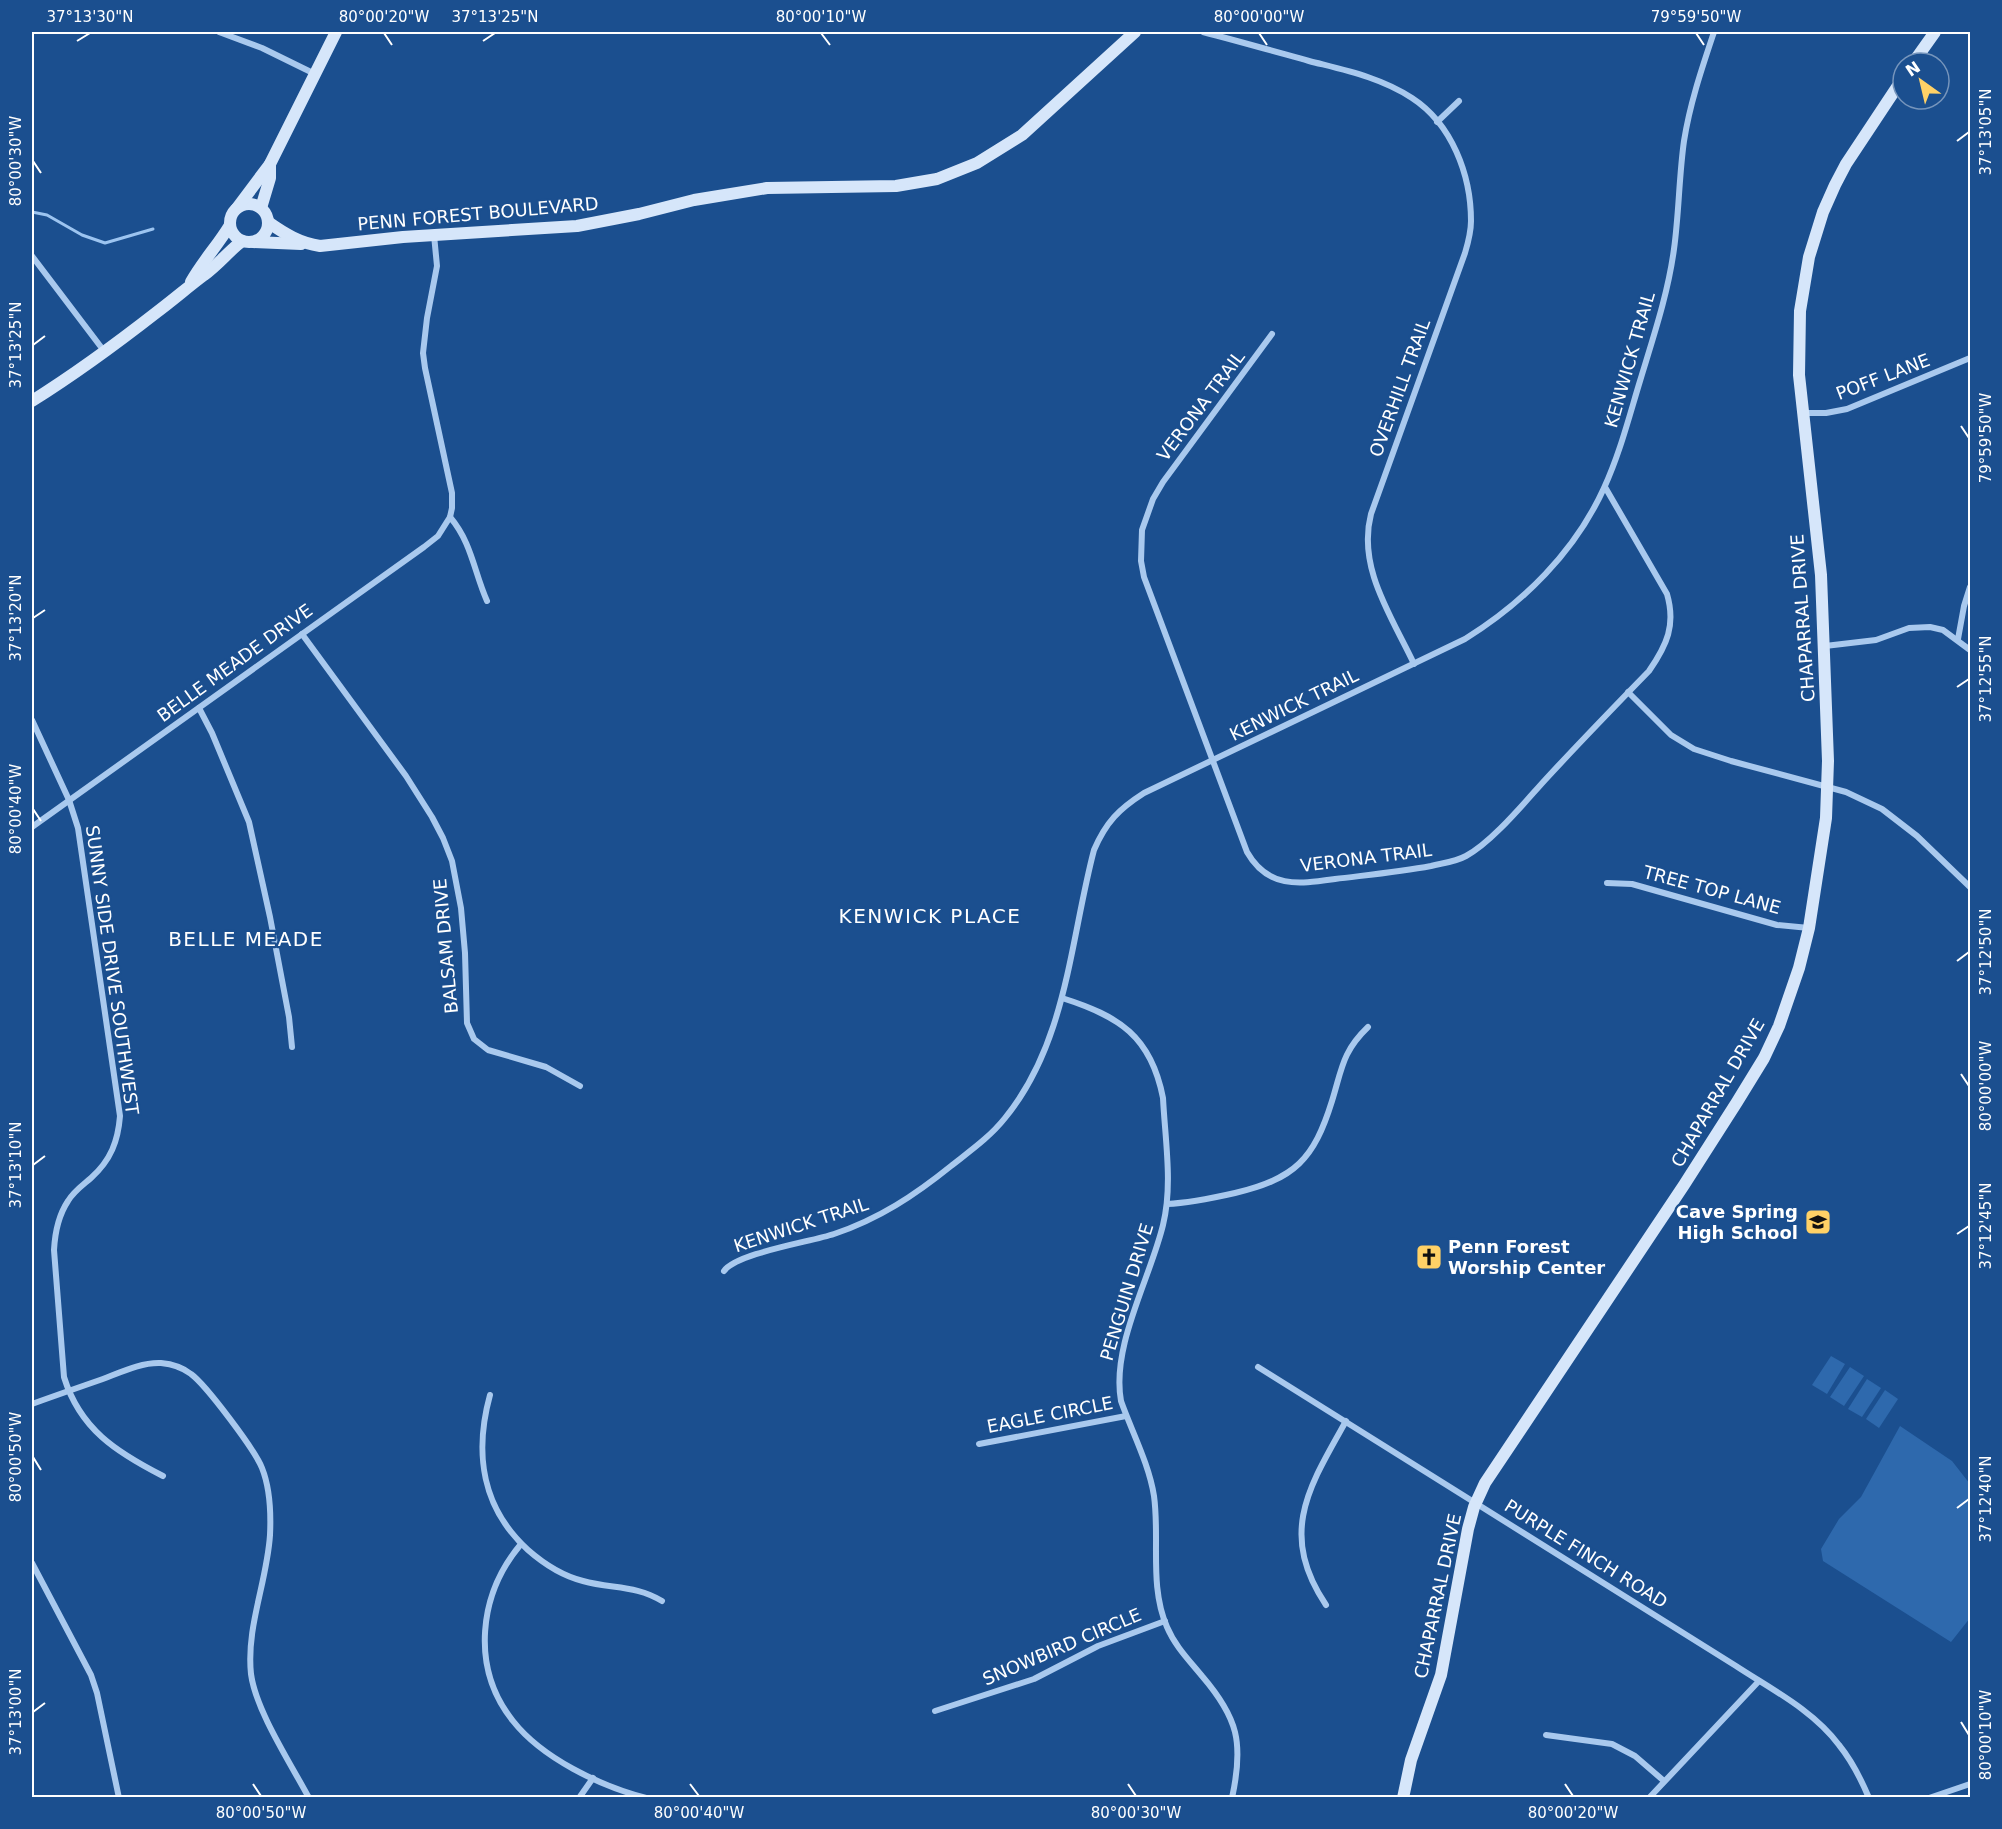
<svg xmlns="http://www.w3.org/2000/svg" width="2002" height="1829" font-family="'DejaVu Sans',sans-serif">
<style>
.green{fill:#2e69ad}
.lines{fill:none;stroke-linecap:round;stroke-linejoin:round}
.stream{stroke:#9cc4f0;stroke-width:3}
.street{stroke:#a9c9ee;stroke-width:6}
.secondary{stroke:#d6e6fa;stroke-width:12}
.ticks{fill:none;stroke:#fff;stroke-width:2}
.labels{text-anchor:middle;stroke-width:4.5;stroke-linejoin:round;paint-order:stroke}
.street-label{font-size:18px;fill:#fff;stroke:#1b4f8f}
.poi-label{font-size:18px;font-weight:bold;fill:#fff;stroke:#1b4f8f;text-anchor:end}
.neighbourhood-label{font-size:20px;letter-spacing:1.5px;fill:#fff;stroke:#1b4f8f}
.neatline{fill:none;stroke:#fff;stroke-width:2}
.ticks-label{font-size:15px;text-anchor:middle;fill:#fff}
</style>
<rect width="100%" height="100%" fill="#1b4f8f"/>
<g class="green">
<path d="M1831,1356L1845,1364L1827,1394L1812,1385Z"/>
<path d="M1850,1367L1864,1376L1844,1406L1830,1397Z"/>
<path d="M1867,1379L1881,1388L1862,1417L1848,1409Z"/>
<path d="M1885,1390L1898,1399L1879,1428L1866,1419Z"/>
<path d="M1900,1426L1952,1461L1970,1484V1618L1951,1642L1823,1561L1821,1549L1839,1519L1861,1497Z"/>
</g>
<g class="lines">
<path class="stream" d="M32,212L47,215L82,235L105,243L153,229"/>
<g class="street">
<path d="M219,32L262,48L315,74"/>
<path d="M1203,32C1238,41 1273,51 1309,61C1344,70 1380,77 1412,98C1452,124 1471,175 1471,221C1471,232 1468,243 1465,253L1371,514C1357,568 1392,617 1414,664"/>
<path d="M1437,122L1459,101"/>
<path d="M434,235L437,266L427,318L423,353L425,368L452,493V508L450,517C472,543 474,572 487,601"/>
<path d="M32,256L104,351"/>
<path d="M1272,334L1163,482L1153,499L1142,530L1141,561L1144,577L1247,852C1268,889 1299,884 1335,879C1367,875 1399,872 1431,866C1443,863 1455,862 1466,856C1492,842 1524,803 1545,780C1579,743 1614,707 1649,671C1667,645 1676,625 1667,594L1605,487"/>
<path d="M1803,413H1826L1847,409L1970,358"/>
<path d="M302,634L406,776L432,817L443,838L452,861L461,908L465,953L467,1023L474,1039L488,1050L546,1067L580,1086"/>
<path d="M1958,639L1964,606L1970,587"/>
<path d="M1825,646L1876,640L1909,628L1930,627L1943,630L1970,650"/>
<path d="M1628,692L1671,735L1694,749L1731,761L1846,792L1882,809L1917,836L1970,887"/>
<path d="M199,708L212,733L249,822L270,917L289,1017L292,1047"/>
<path d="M32,720L69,800L78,828L120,1116C118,1141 111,1160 91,1178C83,1185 74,1191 68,1201C58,1216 55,1232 54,1250L64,1377C80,1429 116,1452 163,1476"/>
<path d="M32,827L424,547L438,536L450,517"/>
<path d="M1607,883L1632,884L1777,925L1809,928"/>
<path d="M1062,998C1119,1016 1151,1036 1163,1098C1165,1139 1173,1185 1163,1225C1150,1279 1111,1346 1121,1401C1132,1432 1149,1464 1154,1496C1160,1539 1149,1586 1167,1627C1175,1646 1189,1660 1202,1676C1238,1718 1244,1743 1232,1798"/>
<path d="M1167,1204C1190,1203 1213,1198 1235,1193C1295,1179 1314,1159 1332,1101C1342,1069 1342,1052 1368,1027"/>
<path d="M724,1271C737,1253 810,1242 834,1234C879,1219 915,1195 951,1166C970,1151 990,1137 1005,1118C1067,1042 1070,941 1094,850C1106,822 1119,809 1144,793L1465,639C1523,603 1575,552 1604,488C1620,453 1629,417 1640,381C1653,338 1668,294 1674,249C1679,213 1679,176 1684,141C1690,103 1702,68 1714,32"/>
<path d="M1258,1367L1736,1666C1771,1689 1813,1710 1839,1745C1852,1761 1861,1779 1869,1798"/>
<path d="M490,1395C474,1453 482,1508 528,1550C544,1564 563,1576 583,1581C612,1589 636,1585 662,1601"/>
<path d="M32,1404C54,1396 77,1388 100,1380C119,1373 141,1362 161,1363C172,1364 182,1367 191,1374C206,1385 255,1450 262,1468C270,1488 271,1514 270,1535C267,1582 246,1627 251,1674C256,1711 291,1764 309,1798"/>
<path d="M979,1444L1126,1416"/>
<path d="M521,1544C479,1594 470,1667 513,1721C542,1758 600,1786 646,1798"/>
<path d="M32,1563L91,1675L97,1693L119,1798"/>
<path d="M1326,1605C1278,1533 1309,1487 1346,1421"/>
<path d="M935,1711L1034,1679L1098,1646L1165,1621"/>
<path d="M1546,1735L1612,1744L1635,1756L1664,1781"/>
<path d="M579,1798L593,1778"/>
<path d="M1649,1798L1759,1681"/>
<path d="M1929,1798L1970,1784"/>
</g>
<g class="secondary">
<path d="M1913,63L1935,32"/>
<circle cx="249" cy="223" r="19"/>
<path d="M237,208L270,164L336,32"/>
<path d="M261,208L270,178V164"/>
<path d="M268,222C285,234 300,243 320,246L403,237L577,226L639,214L694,200L767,188L896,186L937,179L977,163L1022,135L1135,32"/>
<path d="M253,242L301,244"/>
<path d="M191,282C202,262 218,245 230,225"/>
<path d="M32,401C75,374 116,344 157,312C173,300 188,287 204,275C218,265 229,251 242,241"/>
<path d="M1403,1798L1411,1760L1441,1675L1468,1529L1474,1507L1485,1483L1684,1185L1737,1102L1764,1058L1779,1026L1799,968L1809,928L1826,818L1828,761L1821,575L1799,375L1800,311L1809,257L1823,212L1835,185L1846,164L1903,78"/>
</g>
</g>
<path class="ticks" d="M384,33L392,45M821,33L830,45M1259,33L1267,45M1696,33L1704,45M77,41L90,33M483,41L495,33M1957,141L1969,132M33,161L41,173M33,345L45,336M1961,426L1969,438M33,618L45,610M1957,687L1969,679M33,809L41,821M1957,961L1969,952M1961,1074L1969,1086M33,1165L45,1156M1957,1234L1969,1226M33,1457L41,1470M1957,1508L1969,1499M33,1712L45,1703M1961,1722L1969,1735M253,1784L261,1796M690,1784L699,1796M1128,1784L1136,1796M1565,1784L1573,1796"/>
<defs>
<symbol id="school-square" viewBox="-11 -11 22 22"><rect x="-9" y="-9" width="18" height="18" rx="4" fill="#ffd166" stroke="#1b4f8f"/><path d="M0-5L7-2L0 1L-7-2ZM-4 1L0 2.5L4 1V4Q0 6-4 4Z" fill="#111"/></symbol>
<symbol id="church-square" viewBox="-11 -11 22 22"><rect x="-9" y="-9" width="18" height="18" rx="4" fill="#ffd166" stroke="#1b4f8f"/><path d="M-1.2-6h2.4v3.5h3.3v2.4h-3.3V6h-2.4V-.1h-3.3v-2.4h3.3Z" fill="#111"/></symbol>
</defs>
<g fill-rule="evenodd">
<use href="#school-square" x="1803" y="1207" width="30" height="30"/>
<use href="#church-square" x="1414" y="1242" width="30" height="30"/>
</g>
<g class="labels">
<g class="street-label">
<text transform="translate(478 214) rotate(-5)" y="6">PENN FOREST BOULEVARD</text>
<text transform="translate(1630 360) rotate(-74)" y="6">KENWICK TRAIL</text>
<text transform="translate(1883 377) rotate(-21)" y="6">POFF LANE</text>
<text transform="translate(1400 388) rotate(-70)" y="6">OVERHILL TRAIL</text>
<text transform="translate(1201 406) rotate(-53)" y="6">VERONA TRAIL</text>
<text transform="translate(1803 618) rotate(-94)" y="6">CHAPARRAL DRIVE</text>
<text transform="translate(235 663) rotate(-36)" y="6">BELLE MEADE DRIVE</text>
<text transform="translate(1294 705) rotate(-26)" y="6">KENWICK TRAIL</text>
<text transform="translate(1366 858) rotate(-7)" y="6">VERONA TRAIL</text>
<text transform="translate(1712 890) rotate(15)" y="6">TREE TOP LANE</text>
<text transform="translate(446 946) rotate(-95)" y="6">BALSAM DRIVE</text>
<text transform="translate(112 970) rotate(82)" y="6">SUNNY SIDE DRIVE SOUTHWEST</text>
<text transform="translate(1718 1093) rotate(-60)" y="6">CHAPARRAL DRIVE</text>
<text transform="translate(801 1225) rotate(-18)" y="6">KENWICK TRAIL</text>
<text transform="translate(1127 1292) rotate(-73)" y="6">PENGUIN DRIVE</text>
<text transform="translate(1050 1415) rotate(-11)" y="6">EAGLE CIRCLE</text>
<text transform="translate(1586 1554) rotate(32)" y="6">PURPLE FINCH ROAD</text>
<text transform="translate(1438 1596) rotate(-78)" y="6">CHAPARRAL DRIVE</text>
<text transform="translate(1062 1647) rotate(-23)" y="6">SNOWBIRD CIRCLE</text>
</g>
<g class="poi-label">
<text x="1798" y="1218">Cave Spring<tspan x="1798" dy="21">High School</tspan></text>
<text x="1448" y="1253" text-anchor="start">Penn Forest<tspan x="1448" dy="21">Worship Center</tspan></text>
</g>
<g class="neighbourhood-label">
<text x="930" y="923">KENWICK PLACE</text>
<text x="246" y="946">BELLE MEADE</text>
</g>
</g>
<rect width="2002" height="1829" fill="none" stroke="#1b4f8f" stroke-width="66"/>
<g transform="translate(1921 81) rotate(326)"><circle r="28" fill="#1b4f8f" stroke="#7695bc" stroke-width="1.5"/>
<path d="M0-4.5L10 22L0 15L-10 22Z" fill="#ffd166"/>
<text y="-9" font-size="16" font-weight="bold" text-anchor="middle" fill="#ffffff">N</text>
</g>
<rect x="33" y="33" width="1936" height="1763" class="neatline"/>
<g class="ticks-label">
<text x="90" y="22">37°13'30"N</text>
<text x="384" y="22">80°00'20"W</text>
<text x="495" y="22">37°13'25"N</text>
<text x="821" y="22">80°00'10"W</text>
<text x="1259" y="22">80°00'00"W</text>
<text x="1696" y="22">79°59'50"W</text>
<text transform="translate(1986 132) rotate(-90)" y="5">37°13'05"N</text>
<text transform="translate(16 161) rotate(-90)" y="5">80°00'30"W</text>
<text transform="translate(16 345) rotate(-90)" y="5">37°13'25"N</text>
<text transform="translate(1986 438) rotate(-90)" y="5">79°59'50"W</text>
<text transform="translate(16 618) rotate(-90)" y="5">37°13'20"N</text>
<text transform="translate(1986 679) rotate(-90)" y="5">37°12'55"N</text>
<text transform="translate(16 809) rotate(-90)" y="5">80°00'40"W</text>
<text transform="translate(1986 952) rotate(-90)" y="5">37°12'50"N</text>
<text transform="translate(1986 1086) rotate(-90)" y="5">80°00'00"W</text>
<text transform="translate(16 1165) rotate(-90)" y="5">37°13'10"N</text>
<text transform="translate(1986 1226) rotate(-90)" y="5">37°12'45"N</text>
<text transform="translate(16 1457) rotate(-90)" y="5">80°00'50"W</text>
<text transform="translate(1986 1499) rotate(-90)" y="5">37°12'40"N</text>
<text transform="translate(16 1712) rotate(-90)" y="5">37°13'00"N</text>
<text transform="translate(1986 1735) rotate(-90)" y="5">80°00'10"W</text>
<text x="261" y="1818">80°00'50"W</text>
<text x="699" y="1818">80°00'40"W</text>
<text x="1136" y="1818">80°00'30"W</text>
<text x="1573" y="1818">80°00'20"W</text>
</g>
</svg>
